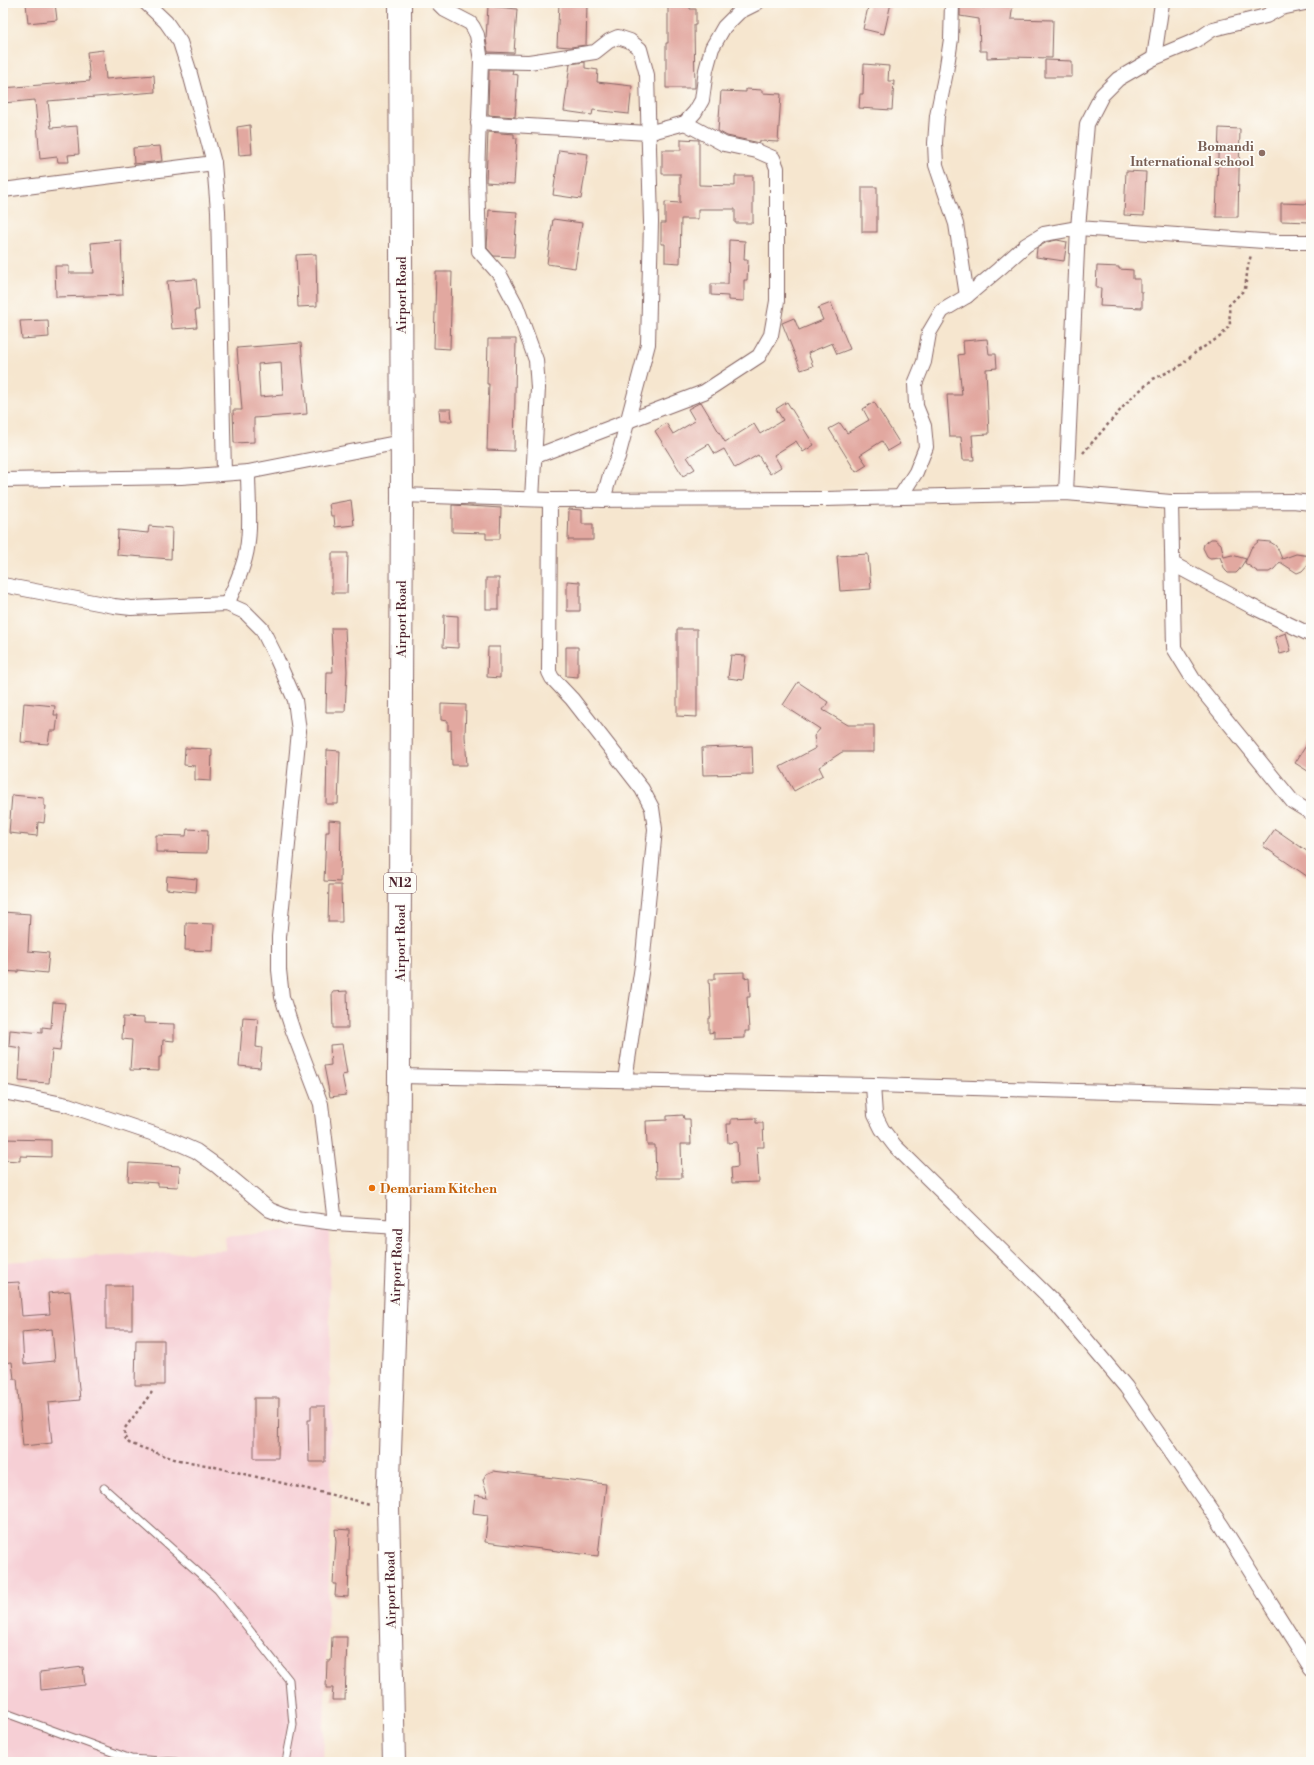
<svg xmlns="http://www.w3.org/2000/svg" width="1314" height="1765" font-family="'Libre Bodoni',serif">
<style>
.built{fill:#f6cfd5}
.building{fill:#e2a8a0;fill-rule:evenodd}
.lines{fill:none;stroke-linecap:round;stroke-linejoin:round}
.lane-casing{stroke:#866564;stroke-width:9}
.street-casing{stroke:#866564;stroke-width:16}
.highway-casing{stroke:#866564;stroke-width:24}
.path{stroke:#866564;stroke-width:2.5;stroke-dasharray:3 3;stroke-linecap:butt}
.lane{stroke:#fff;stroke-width:7}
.street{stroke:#fff;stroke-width:14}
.highway{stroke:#fff;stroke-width:22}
.education-dot{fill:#8d6e63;stroke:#fdfcf7;stroke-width:1.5}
.food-dot{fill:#e8710a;stroke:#fdfcf7;stroke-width:1.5}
.labels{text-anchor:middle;stroke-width:3.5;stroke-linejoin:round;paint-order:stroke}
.shield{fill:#fdfcf7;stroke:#806168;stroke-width:1}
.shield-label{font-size:12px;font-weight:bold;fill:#4a1f2b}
.education-label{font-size:13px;font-weight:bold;fill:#785e54;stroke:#fdfcf7;text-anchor:end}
.street-label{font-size:13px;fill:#4a1f2b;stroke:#fdfcf7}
.food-label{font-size:13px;font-weight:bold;fill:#c56008;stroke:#fdfcf7;text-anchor:start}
</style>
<rect width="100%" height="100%" fill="#fdfcf7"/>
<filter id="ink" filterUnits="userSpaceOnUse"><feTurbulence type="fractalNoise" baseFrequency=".025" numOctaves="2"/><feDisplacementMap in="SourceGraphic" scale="8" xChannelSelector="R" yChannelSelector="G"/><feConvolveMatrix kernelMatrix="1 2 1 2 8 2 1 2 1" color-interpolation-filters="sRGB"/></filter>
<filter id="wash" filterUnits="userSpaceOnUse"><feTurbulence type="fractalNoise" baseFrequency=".012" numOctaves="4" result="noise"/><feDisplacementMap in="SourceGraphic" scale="16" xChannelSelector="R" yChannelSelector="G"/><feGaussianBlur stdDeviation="0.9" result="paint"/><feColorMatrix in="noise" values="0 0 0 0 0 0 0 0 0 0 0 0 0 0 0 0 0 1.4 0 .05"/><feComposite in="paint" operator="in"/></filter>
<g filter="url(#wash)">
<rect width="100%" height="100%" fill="#f6e6cf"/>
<path class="built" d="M329,1226L331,1513L323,1762H3V1262L226,1250L225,1237Z"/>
<g id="blocks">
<g class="building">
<path d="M26,3H55L57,20L28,23Z"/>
<path d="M559,3H587L586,45L571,47L557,46Z"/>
<path d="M668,3H690V9H696V25H694L695,88H666V43H668Z"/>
<path d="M869,3H891L884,34L863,29Z"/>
<path d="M985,3H1013L1011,19L1053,20L1052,58L1010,57L987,58V51H980L979,19L960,16V5L984,8Z"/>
<path d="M488,6L517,9L514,53L488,52L486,39Z"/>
<path d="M103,50L106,79L154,75L155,92L48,101L51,128L77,126L79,154L68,155L69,162H58L57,157L40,159L35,100L3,103V88L90,81L87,52Z"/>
<path d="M1045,60L1072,61V77H1045Z"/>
<path d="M585,62V68L598,70L597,82L632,86L629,114L593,110L592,115L564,111L570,64Z"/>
<path d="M864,64L889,66L888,81H894L892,110L859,108L860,94H863Z"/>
<path d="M489,70H513L512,74L518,75L515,117L488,115Z"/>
<path d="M746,89L762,90V93L781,94L778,142L760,141V143L727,136L718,131L721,91L746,92Z"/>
<path d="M250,125L252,154L239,155L237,127Z"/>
<path d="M1219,128L1240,129L1238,217H1216Z"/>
<path d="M488,132L514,134V138H517L514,184L486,182Z"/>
<path d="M681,139L699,140V185L735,186V176H753V223H735V209H698V219H681L680,263L665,262V244H661V223H665V202L680,203V174H662V150H681Z"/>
<path d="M160,146L162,161L134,164L133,148Z"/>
<path d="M559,150L588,154L581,199L553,195Z"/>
<path d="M1126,171L1146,172L1144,216L1124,215Z"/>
<rect x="862" y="187" width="15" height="45"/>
<path d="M1281,203L1311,204V222L1281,221Z"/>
<path d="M489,210L517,212L514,257L494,256L487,248Z"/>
<path d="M553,219L582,223L575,268L547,264Z"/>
<path d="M121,240L123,295L56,297L55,266H69V273H94L91,243Z"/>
<path d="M729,240L745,241L744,260H748L747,280H744V301L728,300V296L711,295V284H728Z"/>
<path d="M1057,240L1067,242L1064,261L1036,257L1037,248L1047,242Z"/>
<path d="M316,254L317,306L298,307L296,255Z"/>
<path d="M1097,266L1119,267V269L1133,270V279H1140V292H1142V308L1100,306L1101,288H1096Z"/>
<path d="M436,272H452L450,349L434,348Z"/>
<path d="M196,279L199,310H195L197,327L172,329L167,281Z"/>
<path d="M831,303L850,349L837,354L832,343L808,353L813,366L801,370L782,323L794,318L799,330L823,320L818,308Z"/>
<path d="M48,320L49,337L22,339L20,321Z"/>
<path d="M488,339H516L514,451L487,450L489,384H487Z"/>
<path d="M987,339L989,354H996L997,368L986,369L989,434L972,435L974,460H963L961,437H950L947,395H962L958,355L964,354L963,341Z"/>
<path d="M301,343L307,414L254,418V442L234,443L233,410H242L237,348ZM281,362L283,395L260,397L258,364Z"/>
<path d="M701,402L725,442L754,424L760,434L783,420L776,409L787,402L814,445L803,452L796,441L774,455L781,467L770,474L758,455L735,468L724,449L715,454L709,444L687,457L695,469L683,476L655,431L666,423L673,434L695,421L688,409Z"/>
<path d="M874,402L900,444L888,451L882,441L860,455L867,465L856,472L829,429L840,423L847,433L869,420L863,409Z"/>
<path d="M439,409H451L452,421H440Z"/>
<path d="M351,500L354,525L335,527L334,516H331L329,504Z"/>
<path d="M452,505L501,508L500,539H486V533L452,532Z"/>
<path d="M569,509L582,510V524H593V540H568Z"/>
<path d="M149,526L172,528L171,559L117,555L118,530L148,533Z"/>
<path d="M1211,539H1215L1221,544L1224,557L1232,555L1246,559L1239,570L1236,573H1228L1225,570L1220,557L1210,558L1207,556L1203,548L1204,544Z"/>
<path d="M1259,541L1270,542L1275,545L1278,549L1282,559L1296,554L1311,556V561L1302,571L1297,573L1280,562L1274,569L1269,572H1258L1245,563L1251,548Z"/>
<path d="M332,553H348L347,593H332Z"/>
<path d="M868,554L871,589L840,591L837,556Z"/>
<rect x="486" y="578" width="13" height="31"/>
<path d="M567,581L580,582V611H567Z"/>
<path d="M444,615L458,616V648L443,647Z"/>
<path d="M331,628H345L347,671L345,712H326L327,672H333Z"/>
<path d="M677,629H697V717L677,716Z"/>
<path d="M1286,633L1291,651L1280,654L1275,637Z"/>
<path d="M488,647H500V678L487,677Z"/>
<path d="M566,647H578V677L566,676Z"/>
<path d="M731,655L746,656L743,680L728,678Z"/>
<path d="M798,682L828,702L823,710L848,725H874V752H842L819,767L823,775L794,791L780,767L816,748L814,736L820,729L783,705Z"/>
<path d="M24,703L55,706L54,715H58L56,731H50L48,744L21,742Z"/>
<path d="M441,704L466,705L465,736L467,765H452L451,730L448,731V721L441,720Z"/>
<path d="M1311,738V773L1295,763Z"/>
<path d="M752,746L753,774L703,775L702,748Z"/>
<path d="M185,748L212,749L211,781L195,780V766L184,765Z"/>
<path d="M327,750L340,751L338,804H326Z"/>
<path d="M12,795L44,798V806H46L44,823L38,822L37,836L9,833Z"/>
<path d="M329,820L341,821L340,882L324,881L326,832H329Z"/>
<path d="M187,829L208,830L207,853L156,852V835L186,836Z"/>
<path d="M1275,829L1311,854V879L1263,846Z"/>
<path d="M167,876L197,879L196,892L166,889Z"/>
<path d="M329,885H341L342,922H328Z"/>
<path d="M3,912L30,914L28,951L49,953L47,973L18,970V972L3,971Z"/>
<path d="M186,923L214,924L213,951L185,950Z"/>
<path d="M744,972V978L749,977L750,997H747L749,1031H745V1038L714,1039V1032L709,1033V1018H711L709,979H715V973Z"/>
<path d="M347,991L348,1028H333L332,992Z"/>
<path d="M53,1002L65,1003L60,1051L52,1050L49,1083L19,1081L21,1048L9,1046L10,1030L42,1033V1027L51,1028Z"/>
<path d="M123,1017L144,1018V1023L174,1024V1041L163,1040L162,1057H159V1071L130,1070L132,1040L122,1039Z"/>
<path d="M243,1017L258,1018L256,1047L262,1048L260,1068L239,1066Z"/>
<path d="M342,1044L347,1074L342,1075L346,1095L330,1097L324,1066L331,1065L330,1045Z"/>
<path d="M683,1115L684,1119H690L691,1144H681L682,1178H656L655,1145H647L646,1121L667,1120V1116Z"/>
<path d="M756,1118V1123H763L764,1147H757L759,1182L732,1183L731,1168L738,1167L737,1142L728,1143L727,1124H731V1119Z"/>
<path d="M3,1139L51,1140V1157L20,1156V1161L3,1160Z"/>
<path d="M129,1163L180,1166L178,1187L158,1186V1183L128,1181Z"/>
<path d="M19,1282L22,1316L50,1314L48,1293L70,1291L80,1400L48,1403L52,1443L23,1446L17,1379H14L12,1362L3,1363V1283ZM52,1329L55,1361L24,1364L22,1332Z"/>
<rect x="106" y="1286" width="26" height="43"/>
<path d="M136,1340H164V1385H135Z"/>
<path d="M254,1398H279L278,1458H254Z"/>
<path d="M311,1406H325V1462H309L308,1420H311Z"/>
<path d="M493,1471L606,1484L598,1556L485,1542L488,1515L473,1513L475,1495L488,1497L483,1480L486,1474Z"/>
<path d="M335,1529L350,1530L348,1597L335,1596L336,1584H333L336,1542Z"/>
<path d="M332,1637H347L345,1700H332L333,1688H326L327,1661H331Z"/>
<path d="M83,1667L85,1685L41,1690L40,1672Z"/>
</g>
</g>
</g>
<g filter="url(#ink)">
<use href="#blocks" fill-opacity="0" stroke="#866564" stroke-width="1"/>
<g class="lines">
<defs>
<g id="lane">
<path d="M104,1488L218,1590L289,1680L293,1725L286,1762"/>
<path d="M3,1712L131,1759L176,1762"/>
</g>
<g id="street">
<path d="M146,3L166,22L180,42L189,70L214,163L218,211L224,473"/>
<path d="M438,3L445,10L470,23L473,27L477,35L481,61L477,175L479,251L500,275L516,305L536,360L538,388L532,499"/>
<path d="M952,3L951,39L946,72L937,116L935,143L936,165L956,224L967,296"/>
<path d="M1154,58L1162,3"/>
<path d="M481,61L529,62L595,52L609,41L618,37L630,41L640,49L647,75L651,222L648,344L618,457L610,475L603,500"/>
<path d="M478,123L648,133L685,123L695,112L702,100L706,70L712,48L724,27L739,12L757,3"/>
<path d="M3,190L214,163"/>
<path d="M536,456L704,392L759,356L771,335L777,301V168L773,158L757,151L724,144L685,123"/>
<path d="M3,480L181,477L248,472L401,442"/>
<path d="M1066,493L1078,228L1087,124L1102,95L1118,79L1154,58L1197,40L1213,29L1266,16L1281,8L1305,3"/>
<path d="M402,495L550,500L825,499L1066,493L1171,502L1293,501L1311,503"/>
<path d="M900,497L916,472L926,447L924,426L916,406L915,384L924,362L929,333L942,311L967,296L999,269L1026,245L1044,234L1078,228L1278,242H1311"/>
<path d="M550,500L549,672L552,678L572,699L642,789L652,808L655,829L642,966L625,1080"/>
<path d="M1171,502L1174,648L1193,679L1293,802L1311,813"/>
<path d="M1173,564L1249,605L1311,635"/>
<path d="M3,585L114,606L131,608L227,604L245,612L262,629L276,657L295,700L299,731L279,937V970L282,997L293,1031L321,1104L335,1223"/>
<path d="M227,604C234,589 241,574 245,558C252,532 248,499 248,472"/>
<path d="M399,1076L873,1085L1311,1098"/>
<path d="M873,1085L875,1115L882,1129L895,1146L1057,1305L1126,1387L1222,1526L1311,1668"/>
<path d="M3,1092L68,1105L169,1139L196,1151L217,1166L270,1210L288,1217L335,1223L398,1227"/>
</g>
<path id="highway" d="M394,1762L388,1508L398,1227L399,1076L402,495L400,3"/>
</defs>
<use href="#lane" class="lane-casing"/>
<use href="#street" class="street-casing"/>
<use href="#highway" class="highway-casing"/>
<g class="path">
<path d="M1083,453L1130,399L1153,379L1179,367L1196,352L1221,336L1230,325L1229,305L1245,289L1248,266L1251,255"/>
<path d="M152,1392L125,1428C124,1435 124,1438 129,1443L174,1459L211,1466L370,1504"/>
</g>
<use href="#lane" class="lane"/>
<use href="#street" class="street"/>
<use href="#highway" class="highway"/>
</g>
</g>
<circle class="education-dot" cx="1262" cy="153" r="4"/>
<circle class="food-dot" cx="372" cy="1188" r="4"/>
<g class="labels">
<rect class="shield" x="384" y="873" width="32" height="20" rx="3"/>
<g class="shield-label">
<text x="400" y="887">N12</text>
</g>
<g class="education-label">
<text x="1254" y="151">Bomandi<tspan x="1254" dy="15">International school</tspan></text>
</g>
<g class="street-label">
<text transform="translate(401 295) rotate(-90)" y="5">Airport Road</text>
<text transform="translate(401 619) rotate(-90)" y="5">Airport Road</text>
<text transform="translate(400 943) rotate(-90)" y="5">Airport Road</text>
<text transform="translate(396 1267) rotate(-88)" y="5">Airport Road</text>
<text transform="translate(390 1590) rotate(-91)" y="5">Airport Road</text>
</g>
<g class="food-label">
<text x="380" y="1193">Demariam Kitchen</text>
</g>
</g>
<rect width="1314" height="1765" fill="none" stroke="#fdfcf7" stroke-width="16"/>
</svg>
